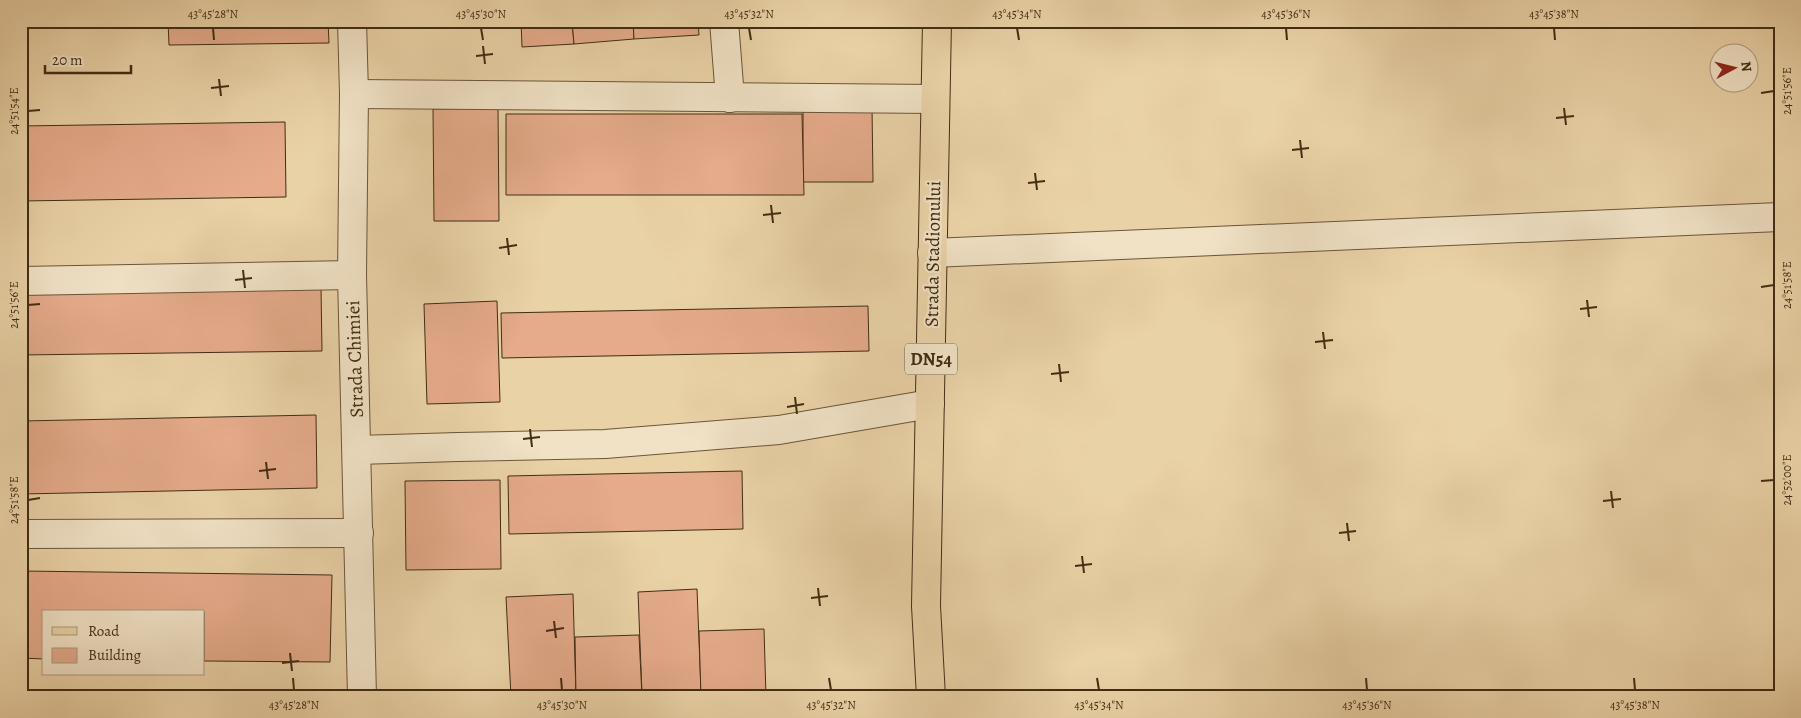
<svg xmlns="http://www.w3.org/2000/svg" width="1801" height="718" font-family="Alegreya,serif">
<style>
.building{fill:#e5ab8b;stroke:#412d13}
.lines{fill:none;stroke-linecap:round;stroke-linejoin:round}
.street-casing{stroke:#6b5638;stroke-width:30}
.primary-casing{stroke:#412d13;stroke-width:30}
.street{stroke:#f1e2c6;stroke-width:28}
.primary{stroke:#ead2a7;stroke-width:28}
.ticks{fill:none;stroke:#412d13;stroke-width:2}
.labels{text-anchor:middle;stroke-width:4.5;stroke-linejoin:round;paint-order:stroke}
.shield{fill:#f1e2c6;stroke:#766349;stroke-width:1}
.shield-label{font-size:18px;font-weight:bold;fill:#412d13}
.street-label{font-size:19px;fill:#412d13;stroke:#f1e2c6}
.neatline{fill:none;stroke:#412d13;stroke-width:2}
.ticks-label{font-size:12px;text-anchor:middle;fill:#412d13}
</style>
<rect width="100%" height="100%" fill="#ead2a7"/>
<filter id="stains"><feTurbulence type="fractalNoise" baseFrequency=".004" numOctaves="4"/><feColorMatrix values="0 0 0 0 .2 0 0 0 0 .09 0 0 0 0 .02 0 0 0 .5 -.17"/></filter>
<radialGradient id="worn" r=".72"><stop offset=".6" stop-color="#630" stop-opacity="0"/><stop offset="1" stop-color="#630" stop-opacity=".3"/></radialGradient>
<g class="building">
<path d="M168,21H328L329,43L169,45Z"/>
<path d="M521,21H572L574,44L522,47Z"/>
<path d="M572,21H633L634,39L574,44Z"/>
<path d="M633,21H698L699,35L634,39Z"/>
<path d="M803,107H872L873,182H803Z"/>
<path d="M498,108L499,221H434L433,109Z"/>
<path d="M506,114H802L804,195H506Z"/>
<path d="M285,122L286,197L21,201V126Z"/>
<path d="M321,288L322,351L21,355V292Z"/>
<path d="M497,301L500,402L427,404L424,304Z"/>
<path d="M868,306L869,351L502,358L501,313Z"/>
<path d="M316,415L317,488L21,494V421Z"/>
<path d="M742,471L743,529L509,534L508,476Z"/>
<path d="M500,480L501,569L406,570L405,481Z"/>
<path d="M21,571L332,575L330,662L204,661V612H44V659L21,658Z"/>
<path d="M697,589L701,691L642,694L638,592Z"/>
<path d="M573,594L576,697H511L506,597Z"/>
<path d="M764,629L766,697H701L699,631Z"/>
<path d="M639,635L642,697H576L575,637Z"/>
</g>
<g class="lines">
<defs>
<g id="street">
<path d="M352,21L354,94L352,275L362,697"/>
<path d="M724,21L730,98"/>
<path d="M354,94L935,99"/>
<path d="M932,253L1780,217"/>
<path d="M21,281L352,275"/>
<path d="M357,450L458,447L605,444L779,430L930,404"/>
<path d="M21,534L359,533"/>
</g>
<path id="primary" d="M931,697L926,606L937,21"/>
</defs>
<use href="#street" class="street-casing"/>
<use href="#primary" class="primary-casing"/>
<use href="#street" class="street"/>
<use href="#primary" class="primary"/>
</g>
<path class="ticks" d="M213,28L214,40M481,28L483,40M749,28L751,40M1017,28L1019,40M1286,28L1287,40M1554,28L1555,40M483,46L485,64M476,56L493,54M219,79L221,96M211,88L229,86M1761,93L1774,91M1564,108L1566,125M28,111L40,110M1556,118L1574,116M1300,140L1302,158M1292,150L1309,148M1035,173L1037,190M1028,183L1045,181M771,205L773,223M763,215L781,213M507,238L509,255M499,248L517,245M243,270L245,288M235,280L252,278M1761,287L1774,285M1587,300L1589,317M28,305L40,304M1580,309L1597,307M1323,332L1325,349M1315,342L1333,340M1059,364L1061,382M1051,374L1069,372M795,397L797,414M787,407L804,404M530,429L532,447M523,439L540,437M266,462L268,479M259,471L276,469M1761,481L1774,480M1611,491L1613,508M28,500L40,498M1603,501L1621,499M1347,523L1349,541M1339,533L1356,531M1082,556L1084,573M1075,566L1092,564M818,588L820,606M811,598L828,596M554,621L556,638M546,631L564,628M290,653L292,671M282,663L299,661M293,678L294,690M561,678L562,690M829,678L831,690M1097,678L1099,690M1366,678L1367,690M1634,678L1635,690"/>
<g class="labels">
<rect class="shield" x="905" y="343.5" width="52" height="31" rx="4"/>
<g class="shield-label">
<text x="931" y="365">DN54</text>
</g>
<g class="street-label">
<text transform="translate(932 254) rotate(-89)" y="7">Strada Stadionului</text>
<text transform="translate(354 359) rotate(-92)" y="7">Strada Chimiei</text>
</g>
</g>
<rect width="1801" height="718" fill="none" stroke="#ead2a7" stroke-width="55"/>
<rect x="42" y="610" width="162" height="65" fill="#f1e2c6" stroke="#ab9a7e"/>
<rect x="52" y="627" width="25" height="8" fill="#ead2a7" stroke="#ab9a7e"/>
<text x="88" y="636" font-size="15" fill="#412d13">Road</text>
<rect x="52" y="648" width="25" height="15" fill="#e5ab8b" stroke="#ab9a7e"/>
<text x="88" y="660" font-size="15" fill="#412d13">Building</text>
<g transform="translate(1734 68) rotate(83)"><circle r="24" fill="#f1e2c6" stroke="#ab9a7e"/>
<path d="M0-4L9 19L0 12L-9 19Z" fill="#8f2418"/>
<text y="-8" font-size="14" font-weight="bold" text-anchor="middle" fill="#412d13">N</text>
</g>
<path d="M45 65v8h86v-8" fill="none" stroke="#412d13" stroke-width="2.5"/>
<text x="52" y="65" font-size="15" fill="#412d13" stroke="#f1e2c6" stroke-width="4" paint-order="stroke">20 m</text>
<rect x="28" y="28" width="1746" height="662" class="neatline"/>
<g class="ticks-label">
<text x="213" y="18">43°45'28"N</text>
<text x="481" y="18">43°45'30"N</text>
<text x="749" y="18">43°45'32"N</text>
<text x="1017" y="18">43°45'34"N</text>
<text x="1286" y="18">43°45'36"N</text>
<text x="1554" y="18">43°45'38"N</text>
<text transform="translate(1787 91) rotate(-90)" y="4">24°51'56"E</text>
<text transform="translate(14 111) rotate(-90)" y="4">24°51'54"E</text>
<text transform="translate(1787 285) rotate(-90)" y="4">24°51'58"E</text>
<text transform="translate(14 305) rotate(-90)" y="4">24°51'56"E</text>
<text transform="translate(1787 480) rotate(-90)" y="4">24°52'00"E</text>
<text transform="translate(14 500) rotate(-90)" y="4">24°51'58"E</text>
<text x="294" y="709">43°45'28"N</text>
<text x="562" y="709">43°45'30"N</text>
<text x="831" y="709">43°45'32"N</text>
<text x="1099" y="709">43°45'34"N</text>
<text x="1367" y="709">43°45'36"N</text>
<text x="1635" y="709">43°45'38"N</text>
</g>
<rect width="100%" height="100%" filter="url(#stains)"/>
<rect width="100%" height="100%" fill="url(#worn)"/>
</svg>
